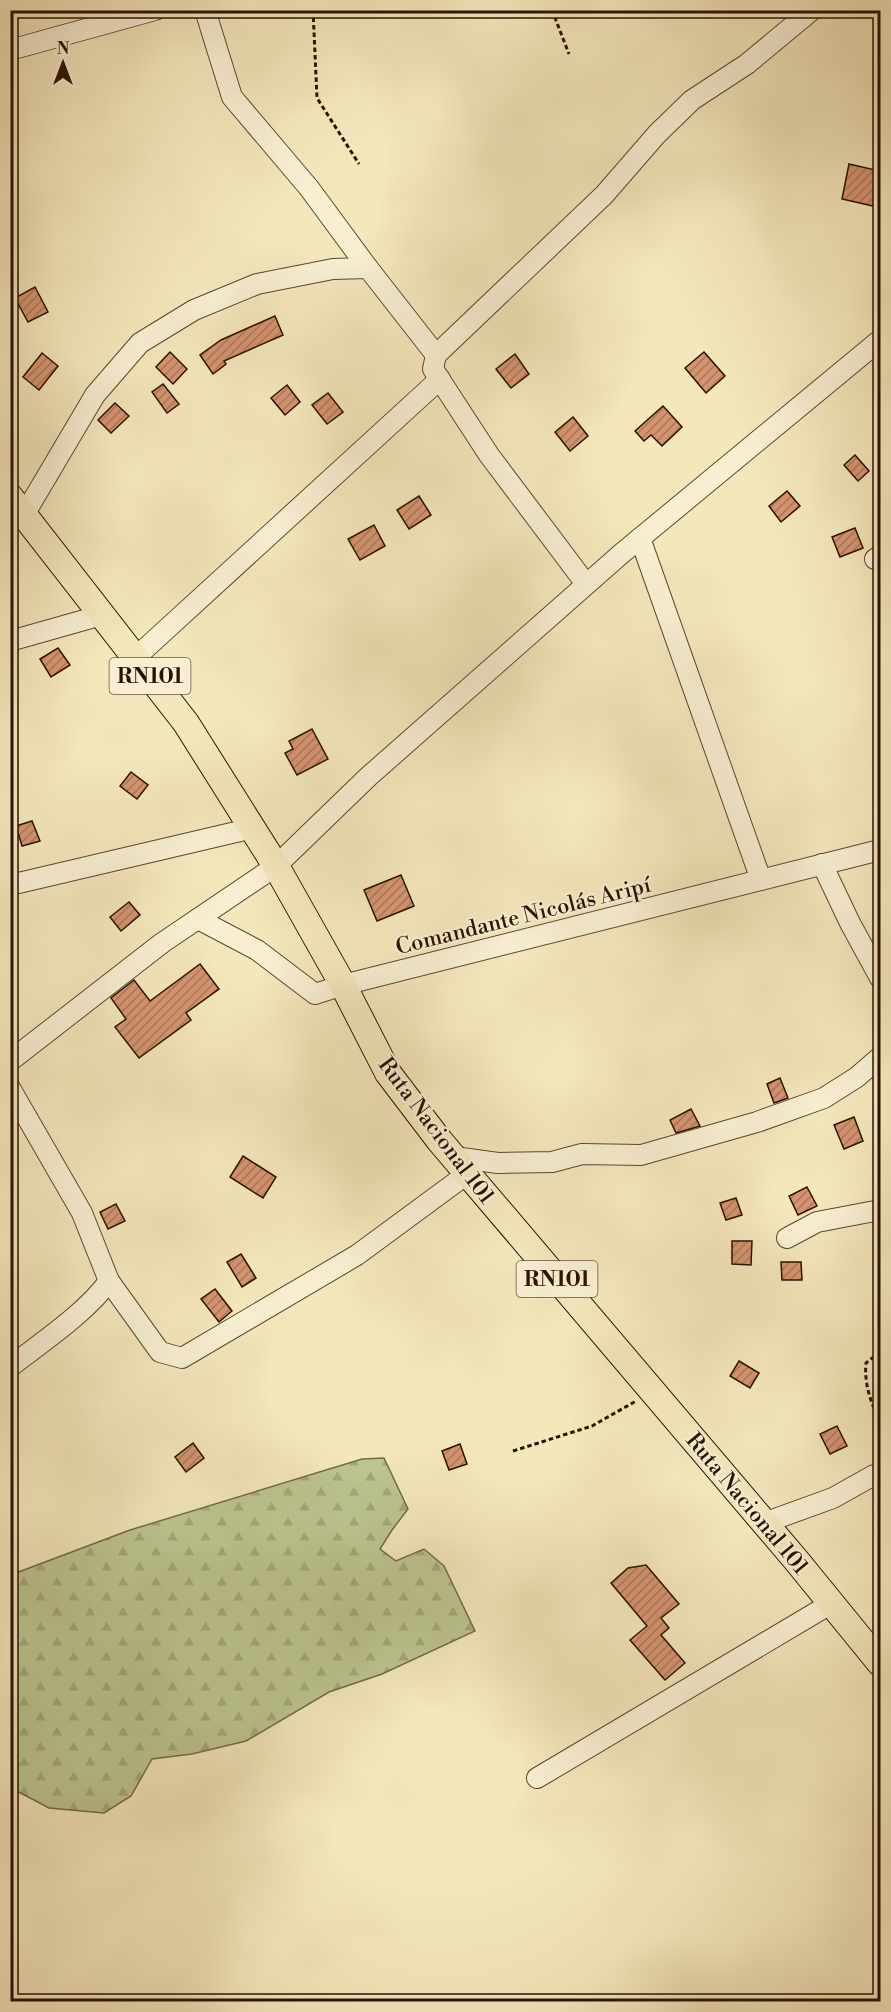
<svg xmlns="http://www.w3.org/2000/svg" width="891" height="2012" font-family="'Libre Bodoni',serif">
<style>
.forest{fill:url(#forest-firs);stroke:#736a48;stroke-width:1.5}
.building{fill:url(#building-hatch);stroke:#2a1000;stroke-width:1.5}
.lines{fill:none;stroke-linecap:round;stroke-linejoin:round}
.minor-casing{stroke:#5c462f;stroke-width:22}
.major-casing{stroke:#2a1000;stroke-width:28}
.path{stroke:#2a1000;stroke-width:3;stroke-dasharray:4.5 3;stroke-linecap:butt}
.minor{stroke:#f8efd3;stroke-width:20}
.major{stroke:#f4e7bc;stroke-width:26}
.labels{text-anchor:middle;stroke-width:4.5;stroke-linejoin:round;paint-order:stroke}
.shield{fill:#f8efd3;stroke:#68533f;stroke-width:1.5}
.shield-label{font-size:21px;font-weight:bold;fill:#2a1000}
.street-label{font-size:22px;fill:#2a1000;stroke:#f8efd3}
</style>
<defs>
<pattern id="forest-firs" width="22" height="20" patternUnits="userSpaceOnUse" patternTransform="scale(1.5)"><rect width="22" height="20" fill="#bcc590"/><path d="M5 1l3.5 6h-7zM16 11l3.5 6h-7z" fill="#a2a87a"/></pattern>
<pattern id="building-hatch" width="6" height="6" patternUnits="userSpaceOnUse" patternTransform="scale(1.5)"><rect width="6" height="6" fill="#d59470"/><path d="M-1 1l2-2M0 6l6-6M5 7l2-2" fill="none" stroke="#ad775a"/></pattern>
</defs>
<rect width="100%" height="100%" fill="#f4e7bc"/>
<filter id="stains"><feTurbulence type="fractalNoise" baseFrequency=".00333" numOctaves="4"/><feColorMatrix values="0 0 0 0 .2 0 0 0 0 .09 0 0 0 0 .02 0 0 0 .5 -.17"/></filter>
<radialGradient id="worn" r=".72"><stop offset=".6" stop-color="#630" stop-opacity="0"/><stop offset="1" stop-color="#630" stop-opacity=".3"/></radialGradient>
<path class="forest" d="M384,1458L408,1509L392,1530L380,1549L396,1561L424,1549L444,1566L475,1631L382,1674L329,1692L246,1741L192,1754L152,1759L131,1796L104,1813L49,1808L11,1788V1577L16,1573L130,1530L362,1459Z"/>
<g class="building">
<path d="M849,164L880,171L873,206L842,199Z"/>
<path d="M35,287L48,312L28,322L15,298Z"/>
<path d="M275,316L283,335L224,361L226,364L213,374L200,355L221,340Z"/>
<path d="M170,352L187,369L173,384L156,367Z"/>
<path d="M704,352L725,376L706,393L685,368Z"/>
<path d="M42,353L58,366L39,390L23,377Z"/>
<path d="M515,354L529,374L511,388L496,369Z"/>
<path d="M163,384L179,404L167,413L152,392Z"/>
<path d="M287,385L300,402L285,415L271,398Z"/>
<path d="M328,393L343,412L327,424L312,405Z"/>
<path d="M115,403L129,416L111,433L98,420Z"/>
<path d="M663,406L682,427L662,446L651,435L644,441L635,431Z"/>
<path d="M573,417L588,436L570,451L555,432Z"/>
<path d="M855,455L869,471L858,481L844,465Z"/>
<path d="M787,491L800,506L781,522L769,506Z"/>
<path d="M419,496L431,515L409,529L397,510Z"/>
<path d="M374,525L385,546L360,560L348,539Z"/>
<path d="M855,528L863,548L840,557L832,537Z"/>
<path d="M58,648L70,665L51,677L40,659Z"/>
<path d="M312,729L328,759L297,775L285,753L293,749L289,741Z"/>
<path d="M131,772L148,785L137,799L120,786Z"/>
<path d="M32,821L40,841L22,846L16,826Z"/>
<path d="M401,875L414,906L377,921L364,890Z"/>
<path d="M129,902L140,915L121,931L110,917Z"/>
<path d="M200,964L219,989L186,1013L191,1020L139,1058L115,1027L126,1019L111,998L134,980L150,1001Z"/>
<path d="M780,1078L788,1098L774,1103L767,1084Z"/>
<path d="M691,1109L700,1126L676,1133L670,1120Z"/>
<path d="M854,1117L863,1141L844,1149L834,1125Z"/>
<path d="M243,1156L276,1177L263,1198L230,1177Z"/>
<path d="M807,1187L817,1206L798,1215L789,1196Z"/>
<path d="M736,1198L742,1215L726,1220L720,1203Z"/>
<path d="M116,1204L125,1221L108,1229L100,1212Z"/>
<path d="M732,1241H752L751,1265L732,1264Z"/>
<path d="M241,1254L256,1278L242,1287L227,1262Z"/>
<path d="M781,1262H801L802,1280H782Z"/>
<path d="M215,1289L232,1311L219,1322L201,1299Z"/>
<path d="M739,1361L759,1373L750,1388L730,1376Z"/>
<path d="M837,1426L847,1446L830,1454L820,1434Z"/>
<path d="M193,1443L204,1458L186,1472L175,1457Z"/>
<path d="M460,1444L467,1464L449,1470L442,1451Z"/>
<path d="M646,1565L679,1604L661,1618L669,1628L661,1635L685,1663L665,1680L630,1640L647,1626L611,1583L628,1568Z"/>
</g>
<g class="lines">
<defs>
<g id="minor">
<path d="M205,10L232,97L309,188L368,268"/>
<path d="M10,50L155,10"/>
<path d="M24,515L95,395L140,343L194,310L257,284L333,269L368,268L436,355"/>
<path d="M640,538L761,880"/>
<path d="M875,559L880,556"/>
<path d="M586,584L489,455L433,369L436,355L604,195L657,134L692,100L747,64L812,10"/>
<path d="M10,641L102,615"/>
<path d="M135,658L440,379"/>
<path d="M822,864L850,923L880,978"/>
<path d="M10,885L253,828"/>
<path d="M198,919L257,950L315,994L343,985L880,850"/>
<path d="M10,1061L162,943L276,866L368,777L621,554L880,340"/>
<path d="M10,1088L82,1213L109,1281L160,1352L182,1358L357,1255L467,1174"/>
<path d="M454,1157L498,1163L552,1162L582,1154L641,1155L757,1122L824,1098L857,1077L880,1057"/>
<path d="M787,1238L817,1222L880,1210"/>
<path d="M10,1367C42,1342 86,1313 109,1281"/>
<path d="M764,1523L833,1498L874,1475L880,1474"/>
<path d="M537,1778L832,1603"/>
</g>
<path id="major" d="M10,497L186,723L276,866L343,985L388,1073L439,1140L796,1560L880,1663"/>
</defs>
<use href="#minor" class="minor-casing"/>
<use href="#major" class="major-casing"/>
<g class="path">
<path d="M313,10L317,98L359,164"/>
<path d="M552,10L569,54"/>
<path d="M880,1352L866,1363C864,1384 871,1403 880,1422"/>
<path d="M513,1451L592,1426L636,1401"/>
</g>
<use href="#minor" class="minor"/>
<use href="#major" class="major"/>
</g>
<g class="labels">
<g class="shield">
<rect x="109.5" y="658" width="81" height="36" rx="4.5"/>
<rect x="516.5" y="1261" width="81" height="36" rx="4.5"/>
</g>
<g class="shield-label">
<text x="150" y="683">RN101</text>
<text x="557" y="1286">RN101</text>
</g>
<g class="street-label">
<text transform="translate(523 915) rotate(-14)" y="8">Comandante Nicolás Aripí</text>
<text transform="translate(437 1130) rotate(53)" y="8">Ruta Nacional 101</text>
<text transform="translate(748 1503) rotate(50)" y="8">Ruta Nacional 101</text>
</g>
</g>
<rect width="891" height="2012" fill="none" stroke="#f4e7bc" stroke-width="36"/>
<rect x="12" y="12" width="867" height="1988" fill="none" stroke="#2a1000" stroke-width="3"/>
<rect x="18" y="18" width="855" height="1976" fill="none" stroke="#2a1000" stroke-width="1.5"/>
<g transform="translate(63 63)" stroke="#f8efd3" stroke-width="4.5" paint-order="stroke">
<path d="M0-4.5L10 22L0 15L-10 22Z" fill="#2a1000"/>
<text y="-9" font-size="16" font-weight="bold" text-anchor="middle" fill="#2a1000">N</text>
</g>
<rect width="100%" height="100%" filter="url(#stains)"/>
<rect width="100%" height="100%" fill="url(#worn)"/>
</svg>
